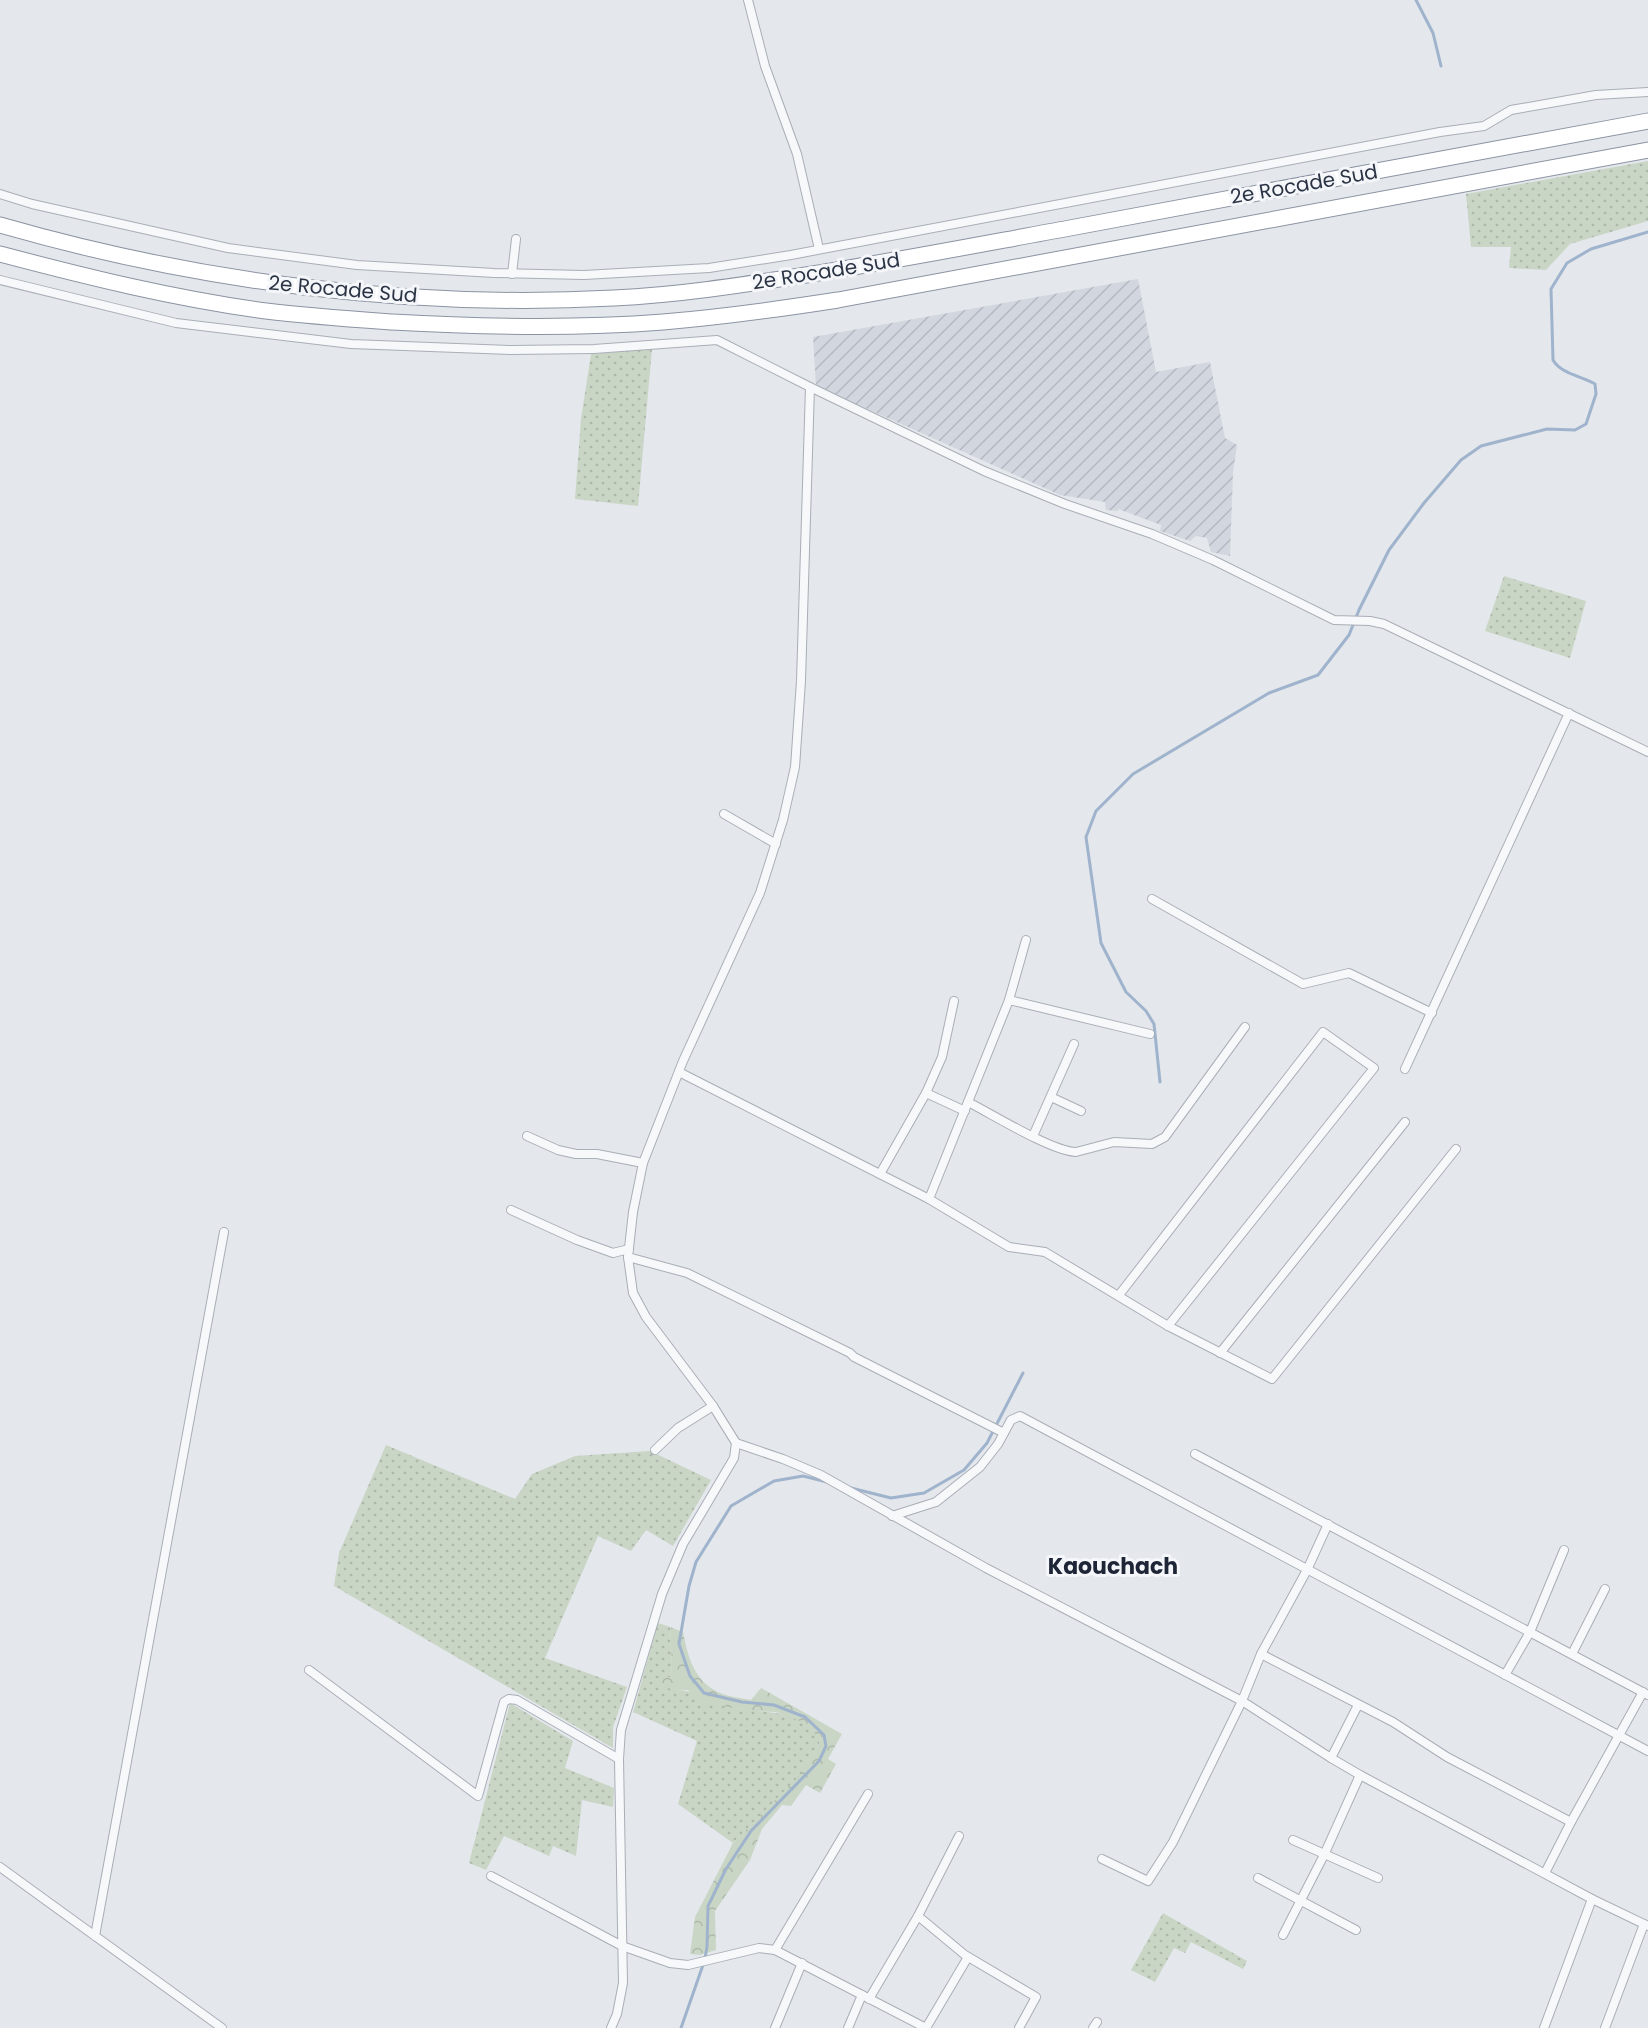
<svg xmlns="http://www.w3.org/2000/svg" width="1648" height="2028" font-family="Poppins,sans-serif">
<style>
.industrial{fill:url(#industrial-furrows)}
.grass{fill:url(#grass-dots)}
.forest{fill:url(#forest-crowns)}
.lines{fill:none;stroke-linecap:round;stroke-linejoin:round}
.stream{stroke:#9fb4cc;stroke-width:3}
.minor-casing{stroke:#a9aeb7;stroke-width:10}
.motorway-casing{stroke:#8b94a3;stroke-width:17}
.minor{stroke:#f7f8fa;stroke-width:8}
.motorway{stroke:#fff;stroke-width:15}
.labels{text-anchor:middle;stroke-width:6;stroke-linejoin:round;paint-order:stroke}
.street-label{font-size:20px;fill:#2b3445;stroke:#f4f6f9}
.quarter-label{font-size:22px;font-weight:bold;fill:#1d2536;stroke:#f4f6f9}
</style>
<defs>
<pattern id="industrial-furrows" width="10" height="10" patternUnits="userSpaceOnUse" patternTransform="scale(1.5)"><rect width="10" height="10" fill="#d2d6de"/><path d="M-1 1l2-2M0 10L10 0M9 11l2-2" fill="none" stroke="#b4b8c0"/></pattern>
<pattern id="grass-dots" width="8" height="8" patternUnits="userSpaceOnUse" patternTransform="scale(1.5)"><rect width="8" height="8" fill="#c9d6c5"/><path d="M2 2h.1M6 6h.1" fill="none" stroke="#adb8ab" stroke-width="1.8" stroke-linecap="round"/></pattern>
<pattern id="forest-crowns" width="20" height="18" patternUnits="userSpaceOnUse" patternTransform="scale(1.5)"><rect width="20" height="18" fill="#c9d6c5"/><path d="M2 6a3 3 0 1 1 6 0M12 15a3 3 0 1 1 6 0" fill="none" stroke="#adb8ab"/></pattern>
</defs>
<rect width="100%" height="100%" fill="#e4e7ec"/>
<path class="industrial" d="M1138,279L1156,372L1210,362L1225,438L1237,445L1233,473L1230,556L1211,552L1207,538L1196,536L1190,541L1160,531L1161,525L1118,509V511L1106,510L1105,502L1060,495L816,386L813,337Z"/>
<g class="grass">
<path d="M1648,161V221L1570,244L1546,270L1509,268L1511,247H1471L1466,194Z"/>
<path d="M652,349L638,506L575,499L581,419L591,354Z"/>
<path d="M1504,576L1586,601L1570,658L1485,631Z"/>
<path d="M386,1445L515,1499L532,1474L575,1456L650,1451L711,1480L673,1546L646,1530L631,1551L598,1536L545,1658L627,1687L613,1727V1748L334,1586L339,1553Z"/>
<path d="M658,1623L670,1627L672,1666L670,1678L677,1691C695,1689 709,1700 726,1706C751,1714 781,1708 805,1723C811,1726 816,1734 821,1740L802,1774L733,1843L678,1804L697,1741L633,1712Z"/>
<path d="M510,1703L573,1741L565,1768L614,1788L613,1807L582,1800L576,1856L553,1846L549,1856L504,1836L486,1870L469,1863Z"/>
<path d="M1163,1913L1247,1961L1243,1969L1191,1942L1185,1953L1174,1948L1155,1982L1131,1970Z"/>
</g>
<path class="forest" d="M670,1627L683,1632C688,1658 695,1684 723,1694C731,1697 742,1698 751,1700L761,1688L842,1734L828,1759L836,1764L820,1793L806,1785L791,1806L782,1805L762,1829L750,1860L715,1911L716,1950L700,1955L690,1954L695,1917L733,1843L801,1774L821,1740L805,1723L776,1712L749,1711L700,1702L688,1690L677,1691L659,1685L660,1676L670,1677L672,1666Z"/>
<g class="lines">
<g class="stream">
<path d="M1416,0L1433,33L1441,66"/>
<path d="M1160,1082L1154,1024L1146,1011L1126,992L1101,943L1086,837L1096,811L1133,774L1269,693L1318,675L1349,635L1359,610L1389,550L1424,503L1461,460L1481,446L1547,429L1575,430L1586,424L1596,394L1595,384C1582,376 1561,374 1553,360L1551,289L1567,263L1591,249L1648,232"/>
<path d="M851,1488L891,1498L924,1493L964,1470L987,1443L1023,1373"/>
<path d="M705,1958L707,1947L708,1906L726,1869L751,1831L819,1761L826,1746L824,1735L805,1717L774,1705L742,1702L704,1693L690,1676L679,1644L689,1586L696,1562L731,1506L774,1481L803,1476L827,1482"/>
<path d="M681,2028L703,1965"/>
</g>
<defs>
<g id="minor">
<path d="M748,0L765,66L797,154L819,249"/>
<path d="M0,194L32,204L228,248L357,265L494,273L584,275L709,268L791,255L1440,132L1484,126L1511,110L1596,95L1648,92"/>
<path d="M512,274L516,239"/>
<path d="M0,280L176,323L351,344L511,350L594,349L717,340L810,387"/>
<path d="M724,814L776,844"/>
<path d="M1152,899L1303,984L1349,973L1432,1013"/>
<path d="M1009,1000L1150,1034"/>
<path d="M1405,1069L1569,713"/>
<path d="M679,1072L929,1199L1009,1247L1045,1252L1168,1326L1272,1379L1456,1149"/>
<path d="M926,1093L965,1111"/>
<path d="M1051,1097L1081,1111"/>
<path d="M968,1102C992,1114 1051,1151 1076,1152L1114,1142L1152,1144L1165,1137L1245,1027"/>
<path d="M527,1136L558,1150L576,1154H597L643,1163"/>
<path d="M1033,1136L1074,1044"/>
<path d="M880,1174L926,1093L942,1057L954,1001"/>
<path d="M929,1199L1009,1000L1026,940"/>
<path d="M511,1210L577,1240L613,1253L629,1249"/>
<path d="M628,1257L687,1273L850,1353L854,1357L1004,1433"/>
<path d="M1119,1295L1323,1032L1374,1068L1168,1326"/>
<path d="M1220,1353L1405,1122"/>
<path d="M736,1443L783,1459L821,1475L986,1568L1242,1701L1331,1758L1360,1775L1592,1899L1648,1926"/>
<path d="M655,1450L678,1428L713,1406"/>
<path d="M1195,1454L1648,1695"/>
<path d="M892,1516L936,1502L980,1467L998,1444L1011,1420L1020,1416L1648,1751"/>
<path d="M1261,1654L1393,1722L1447,1757L1571,1822"/>
<path d="M1572,1654L1605,1589"/>
<path d="M309,1670L478,1796L504,1702L509,1699L517,1700L619,1759"/>
<path d="M1505,1675L1530,1632L1564,1550"/>
<path d="M1331,1758L1358,1705"/>
<path d="M1293,1840L1378,1878"/>
<path d="M1102,1859L1148,1881L1173,1842L1242,1701L1261,1654L1307,1570L1328,1524"/>
<path d="M0,1867L222,2028"/>
<path d="M1545,1873L1571,1822L1643,1692"/>
<path d="M491,1876L622,1946L670,1963L688,1965L759,1948L775,1950L926,2028"/>
<path d="M1258,1878L1356,1930"/>
<path d="M918,1916L965,1955L1036,1997L1019,2028"/>
<path d="M1283,1935L1324,1855L1360,1775"/>
<path d="M95,1936L224,1232"/>
<path d="M775,1950L868,1794"/>
<path d="M869,1999L918,1916L959,1836"/>
<path d="M611,2028L617,2014L623,1983L619,1759L621,1730L662,1594L683,1544L734,1458L736,1443L713,1406L646,1317L633,1293L628,1257L633,1212L643,1163L683,1061L760,893L783,820L795,767L801,681L810,387L984,471L1065,504L1152,534L1213,560L1334,620L1370,621L1384,624L1648,752"/>
<path d="M775,2028L802,1963"/>
<path d="M848,2028L862,1995"/>
<path d="M926,2028L968,1957"/>
<path d="M1093,2028L1097,2022"/>
<path d="M1544,2028L1592,1899"/>
<path d="M1605,2028L1644,1924"/>
</g>
<g id="motorway">
<path d="M0,225C198,282 408,309 614,298C679,295 742,285 806,275C894,261 982,244 1070,228C1263,191 1455,157 1648,121"/>
<path d="M0,254C87,277 176,299 266,311C307,316 350,319 392,322C482,327 573,329 663,322C722,317 780,309 838,300L1648,150"/>
</g>
</defs>
<use href="#minor" class="minor-casing"/>
<use href="#motorway" class="motorway-casing"/>
<use href="#minor" class="minor"/>
<use href="#motorway" class="motorway"/>
</g>
<g class="labels">
<g class="street-label">
<text transform="translate(1304 184) rotate(-10)" y="7">2e Rocade Sud</text>
<text transform="translate(826 271) rotate(-9)" y="7">2e Rocade Sud</text>
<text transform="translate(343 289) rotate(5)" y="7">2e Rocade Sud</text>
</g>
<g class="quarter-label">
<text x="1113" y="1574">Kaouchach</text>
</g>
</g>
</svg>
